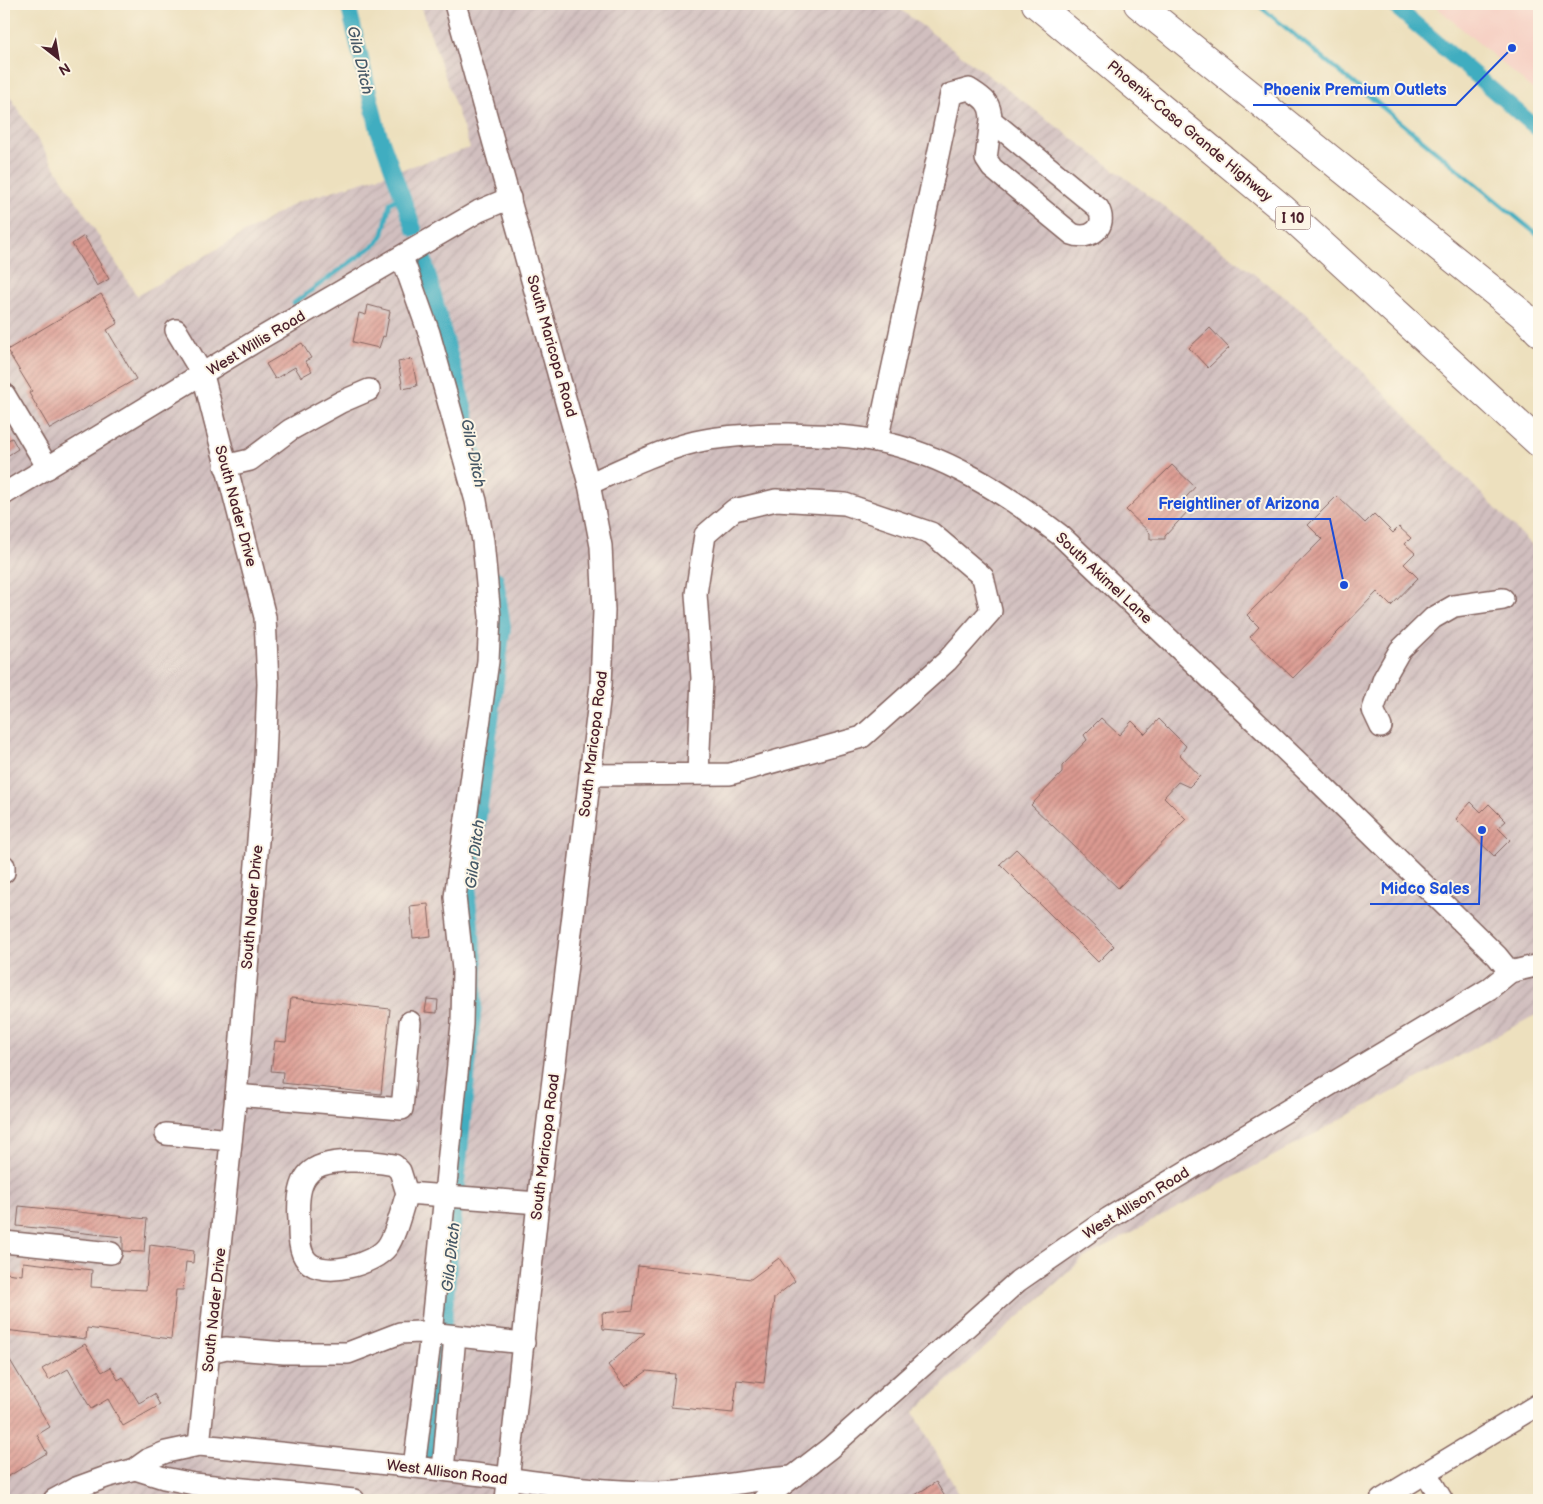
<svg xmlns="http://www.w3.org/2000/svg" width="1543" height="1504" font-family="'Balsamiq Sans',sans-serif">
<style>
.built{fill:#f6d1c5}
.industrial{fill:url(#industrial-furrows)}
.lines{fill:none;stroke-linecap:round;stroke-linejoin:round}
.stream{stroke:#41adc0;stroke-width:4.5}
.canal{stroke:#41adc0;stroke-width:16}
.building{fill:url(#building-hatch)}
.minor-casing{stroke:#83635e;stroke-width:24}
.highway-casing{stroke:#83635e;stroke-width:30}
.minor{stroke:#fff;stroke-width:21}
.highway{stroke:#fff;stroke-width:28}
.labels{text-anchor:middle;stroke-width:4;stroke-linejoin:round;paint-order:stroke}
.shield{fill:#fcf5e5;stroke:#7f5f63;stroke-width:1}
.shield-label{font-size:14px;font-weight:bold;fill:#4a1f2b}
.street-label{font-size:15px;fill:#4a1f2b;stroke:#fcf5e5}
.water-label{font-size:16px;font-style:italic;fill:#465867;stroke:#fcf5e5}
.leader{fill:none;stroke:#1d4ed8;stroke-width:2}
.callout-dot{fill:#1d4ed8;stroke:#fcf5e5;stroke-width:2}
.callout-label{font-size:16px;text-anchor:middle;font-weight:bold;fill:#1d4ed8;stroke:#fcf5e5;stroke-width:4;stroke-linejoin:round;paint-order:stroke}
</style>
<defs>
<pattern id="industrial-furrows" width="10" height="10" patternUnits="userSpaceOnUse" patternTransform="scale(1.25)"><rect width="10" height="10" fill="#d1bfbf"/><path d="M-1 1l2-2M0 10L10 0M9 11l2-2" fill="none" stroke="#b5a4a4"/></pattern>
<pattern id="building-hatch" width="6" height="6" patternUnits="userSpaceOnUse" patternTransform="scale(1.25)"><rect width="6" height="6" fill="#db9a91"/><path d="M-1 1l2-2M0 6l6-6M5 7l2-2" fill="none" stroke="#b47d77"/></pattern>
</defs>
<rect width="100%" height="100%" fill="#fcf5e5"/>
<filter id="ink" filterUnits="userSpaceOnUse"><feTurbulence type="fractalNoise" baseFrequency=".02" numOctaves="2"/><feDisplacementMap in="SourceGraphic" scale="10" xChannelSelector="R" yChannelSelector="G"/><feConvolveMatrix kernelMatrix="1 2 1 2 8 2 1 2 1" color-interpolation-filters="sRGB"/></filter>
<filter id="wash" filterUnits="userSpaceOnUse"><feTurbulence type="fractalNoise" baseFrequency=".0096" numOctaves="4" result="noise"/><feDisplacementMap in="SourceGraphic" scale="20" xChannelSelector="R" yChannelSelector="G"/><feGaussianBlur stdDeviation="1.12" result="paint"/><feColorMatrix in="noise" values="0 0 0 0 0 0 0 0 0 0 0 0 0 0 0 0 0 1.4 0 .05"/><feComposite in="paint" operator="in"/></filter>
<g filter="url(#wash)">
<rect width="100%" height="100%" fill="#ede0be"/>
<path class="built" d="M1433,4H1539V94L1537,93Z"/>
<path class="industrial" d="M420,4H893L1306,313L1539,553V1013L1084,1258L914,1412L962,1500H4V87L137,296L297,202L470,148Z"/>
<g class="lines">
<g class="stream">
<path d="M1257,4L1539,236"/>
<path d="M294,303L377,243L383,234L390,203L402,196"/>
<path d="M1362,1500L1378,1491"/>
</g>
<g class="canal">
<path d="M348,4L378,130L414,229"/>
<path d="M1392,4L1539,130"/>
<path d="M424,259L466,415L479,476"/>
<path d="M431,1457L474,1005L475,960L468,900L503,627L496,579"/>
</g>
</g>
<g id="blocks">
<g class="building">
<path d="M84,236L109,279L97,286L72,244Z"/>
<path d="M101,294L118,323L107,330L136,379L50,429L29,393L32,391L7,350Z"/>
<path d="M368,305L390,311L385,337L383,336L379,348L353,342L359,313L366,315Z"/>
<path d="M1210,328L1229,348L1208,368L1189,348Z"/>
<path d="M302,343L311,358L305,361L312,371L301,377L295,367L275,379L266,364Z"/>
<path d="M412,359L417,386L403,389L398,362Z"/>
<path d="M12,438L18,449L4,458V442Z"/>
<path d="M1172,465L1195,487L1181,503L1189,510L1165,536V539H1150V533L1126,510Z"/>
<path d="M1337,496L1365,523L1374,514L1393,533L1399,527L1411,538L1405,544L1415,553L1404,564L1418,578L1391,606L1377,592L1293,678L1250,637L1259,627L1247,615L1322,539L1308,525Z"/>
<path d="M1101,718L1119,735L1132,721L1145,734L1159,719L1186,746L1180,755L1200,776L1189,787L1178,782L1164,797L1186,819L1118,888L1031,805L1062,773V766L1087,740L1084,735Z"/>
<path d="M1471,802L1481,812L1489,804L1506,821L1498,828L1510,840L1494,856L1456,819Z"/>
<path d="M1016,849L1114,946L1098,962L1000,864Z"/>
<path d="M428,904L431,936L413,938L410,906Z"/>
<path d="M291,998L390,1009L381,1094L282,1083L283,1072L271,1071L275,1041L286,1042Z"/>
<path d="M427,999L438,1000L437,1013L425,1012Z"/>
<path d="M19,1206L147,1219L144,1252L123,1251V1237L17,1226Z"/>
<path d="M150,1245L194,1251L193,1263L186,1262L183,1290H176L171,1339L87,1328L86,1339L4,1330L6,1273L22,1275L23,1262L92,1270L91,1287L146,1290Z"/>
<path d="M779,1258L795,1281L774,1298L764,1383L737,1380L733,1413L671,1407L675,1374L647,1371L625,1387L608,1365L645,1333L603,1329L602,1313L633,1310L638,1266L751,1279Z"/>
<path d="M85,1344L102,1372L111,1367L118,1380L123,1377L139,1403L154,1394L160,1405L123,1426L108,1399L91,1409L68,1369L49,1380L42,1369Z"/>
<path d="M4,1350L50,1427L37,1435L47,1453L4,1479Z"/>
<path d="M936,1482L947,1500H907Z"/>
</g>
</g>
</g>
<g filter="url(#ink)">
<use href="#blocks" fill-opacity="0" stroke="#83635e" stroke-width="1"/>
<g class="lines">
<defs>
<g id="minor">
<path d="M455,4L589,484L601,546L604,611L601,685L538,1203L506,1500"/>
<path d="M402,257L429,333L476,501L483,541L490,617L488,661L455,897L463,969L462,1024L431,1334L414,1467"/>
<path d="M176,330L203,375L265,617L268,684L265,760L236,1095L199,1445"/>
<path d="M4,394L48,468"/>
<path d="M877,441L951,94L969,89C983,98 991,102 991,120L1098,208C1109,227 1090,241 1072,234L992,168L986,159L991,120"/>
<path d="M225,466L250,460L290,430L341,402L369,390"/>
<path d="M589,484C624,468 658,451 695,442C724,435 759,434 789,434C818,435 847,435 876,441C943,453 1006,494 1060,535L1324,787L1497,956L1510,972"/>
<path d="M4,494L256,341L479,211L510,198"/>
<path d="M1381,727L1373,710L1384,678L1400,650L1433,618L1454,606L1503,599"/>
<path d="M590,775L730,774L862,737L947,661L991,611L983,577L931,533L845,504L776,500L734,510L705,535L696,594L702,678L698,774"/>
<path d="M4,866V872"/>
<path d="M236,1095L402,1109L410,1022"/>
<path d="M166,1134L231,1140"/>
<path d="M407,1193L400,1171L394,1165C372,1161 325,1156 309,1173C298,1184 298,1206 299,1220C299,1233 298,1251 307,1261C324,1279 374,1264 387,1247C396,1235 402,1208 407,1193L538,1203"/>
<path d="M4,1242L111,1253"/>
<path d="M210,1352L226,1348L284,1353H348L400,1333L419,1332L524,1343"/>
<path d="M135,1469L164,1478L194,1484L354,1500"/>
<path d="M443,1470L455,1336"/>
<path d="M1426,1473L1442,1500"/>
<path d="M54,1500L76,1488L106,1477L135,1469L149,1459L166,1452L199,1445C288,1454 377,1462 466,1473C528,1480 591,1492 654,1492C701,1492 746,1479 793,1477"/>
<path d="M763,1500L830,1448L1018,1281L1109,1218L1489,989L1510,972L1539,965"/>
<path d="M1381,1500L1539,1404"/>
</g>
<g id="highway">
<path d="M1036,4L1283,209L1539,443"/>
<path d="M1138,4L1522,314L1539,332"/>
</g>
</defs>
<use href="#minor" class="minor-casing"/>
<use href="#highway" class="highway-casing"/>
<use href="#minor" class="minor"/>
<use href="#highway" class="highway"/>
</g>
</g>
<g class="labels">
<rect class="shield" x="1275.5" y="206.5" width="35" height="23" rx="4"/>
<g class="shield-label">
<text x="1293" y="223">I 10</text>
</g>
<g class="street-label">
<text transform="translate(1190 131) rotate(40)" y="5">Phoenix-Casa Grande Highway</text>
<text transform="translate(256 343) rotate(-31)" y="5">West Willis Road</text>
<text transform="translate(552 346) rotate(74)" y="5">South Maricopa Road</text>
<text transform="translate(236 506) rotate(75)" y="5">South Nader Drive</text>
<text transform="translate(1104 578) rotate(43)" y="5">South Akimel Lane</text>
<text transform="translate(593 744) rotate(-83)" y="5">South Maricopa Road</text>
<text transform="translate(252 907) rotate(-85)" y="5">South Nader Drive</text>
<text transform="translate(545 1147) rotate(-83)" y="5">South Maricopa Road</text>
<text transform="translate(1136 1203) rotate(-32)" y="5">West Allison Road</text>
<text transform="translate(214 1310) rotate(-84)" y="5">South Nader Drive</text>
<text transform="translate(447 1472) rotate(7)" y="5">West Allison Road</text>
</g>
<g class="water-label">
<text transform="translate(361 60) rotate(77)" y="6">Gila Ditch</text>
<text transform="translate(474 453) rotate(78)" y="6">Gila Ditch</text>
<text transform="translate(474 854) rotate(-83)" y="6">Gila Ditch</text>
<text transform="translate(450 1257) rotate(-84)" y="6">Gila Ditch</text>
</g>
</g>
<path class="leader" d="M1512 48L1456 105H1253M1344 585L1330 519H1148M1482 830L1479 904H1370"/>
<g class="callout-dot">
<circle cx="1512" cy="48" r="5"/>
<circle cx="1344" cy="585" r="5"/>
<circle cx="1482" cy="830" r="5"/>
</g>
<g class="callout-label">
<text x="1355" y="95">Phoenix Premium Outlets</text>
<text x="1239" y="509">Freightliner of Arizona</text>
<text x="1425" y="894">Midco Sales</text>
</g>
<rect width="1543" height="1504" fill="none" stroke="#fcf5e5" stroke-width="20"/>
<g transform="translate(58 58) rotate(149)" stroke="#fcf5e5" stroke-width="4" paint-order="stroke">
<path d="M0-4L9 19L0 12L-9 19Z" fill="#4a1f2b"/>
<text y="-8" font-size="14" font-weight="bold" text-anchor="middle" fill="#4a1f2b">N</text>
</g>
</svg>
